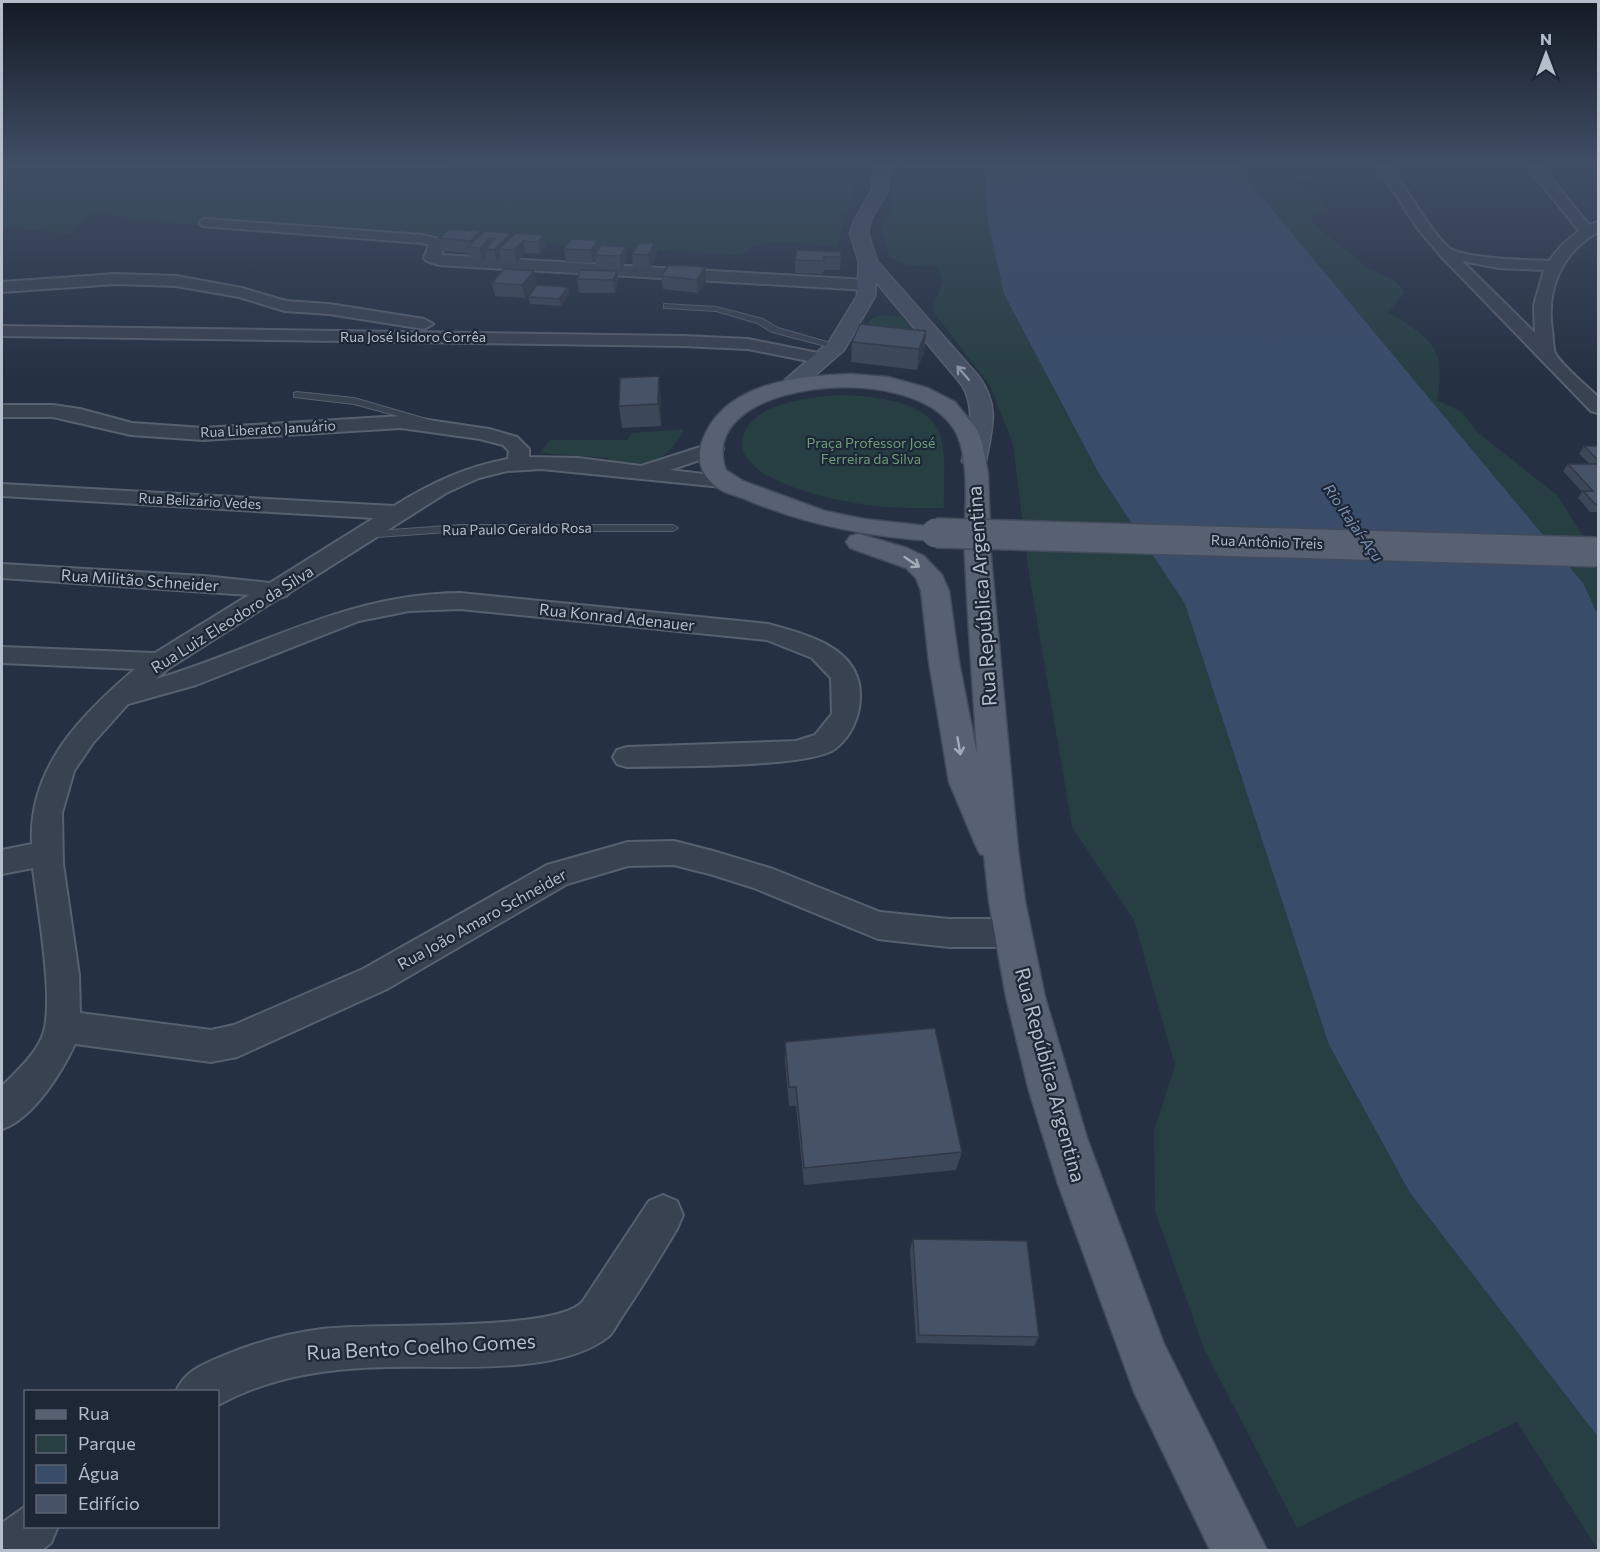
<svg xmlns="http://www.w3.org/2000/svg" width="1600" height="1552" font-family="Commissioner,sans-serif">
<style>
.green{fill:#273e43}
.water{fill:#394d6b}
.lines{fill:none;stroke-linecap:round;stroke-linejoin:round}
.lane-casing{stroke:#57606e;stroke-width:2}
.street-casing{stroke:#57606e;stroke-width:4}
.secondary-casing{stroke:#57606e;stroke-width:3}
.primary-casing{stroke:#434b5a;stroke-width:3}
.lane{fill:#394251;fill-rule:evenodd}
.street{fill:#394251;fill-rule:evenodd}
.secondary{fill:#475164;fill-rule:evenodd}
.primary{fill:#576171;fill-rule:evenodd}
.primary-bridge-casing{stroke:#434b5a;stroke-width:32;stroke-linecap:butt}
.primary-bridge{stroke:#576171;stroke-width:29}
.wall{fill:#3c4758}
.shaded-wall{fill:#313947}
.building{fill:#465266;stroke:#313947;stroke-width:1.5}
.oneway{stroke:#8f97a7}
.oneway2{stroke:#a3abb9}
.labels{text-anchor:middle;stroke-width:4.5;stroke-linejoin:round;paint-order:stroke}
.far-street-label{font-size:14px;fill:#b6bdcb;stroke:#1e2736}
.far-park-label{font-size:14px;fill:#6c9d79;stroke:#1e2736}
.far-water-label{font-size:15px;font-style:italic;fill:#7c92b4;stroke:#1e2736}
.street-label{font-size:16px;fill:#b6bdcb;stroke:#1e2736}
.near-street-label{font-size:20px;fill:#b6bdcb;stroke:#1e2736}
</style>
<rect width="100%" height="100%" fill="#253042"/>
<g class="green">
<path d="M2,166H450L517,172L855,183L837,247C806,245 766,233 741,255L163,223L92,212L71,234L2,227Z"/>
<path d="M899,166H985L987,217L1004,294L1099,474L1185,604L1329,1045L1410,1193L1598,1437V1550L1517,1422L1297,1528L1204,1349L1155,1211L1154,1130L1175,1066L1134,920L1072,827L1028,567L1013,444L990,386L932,310L943,281L938,267L907,265L889,257L881,227L892,209L895,169Z"/>
<path d="M1236,166L1339,168L1335,174L1292,180L1319,197L1325,210L1309,220L1363,264L1396,282L1405,293L1388,312C1430,338 1447,346 1437,400L1462,412L1476,431L1557,495L1598,559V615L1583,583Z"/>
<path d="M883,315L902,317L914,332L858,338L872,318Z"/>
<path d="M837,395C865,395 924,399 938,430C948,451 943,484 944,508C884,510 820,503 766,475C756,469 740,455 742,443C746,403 807,398 837,395Z"/>
<path d="M684,429C666,466 645,465 607,464L609,458L540,453L550,440H628L631,433Z"/>
</g>
<path class="water" d="M985,166H1236L1583,583L1598,615V1437L1410,1193L1329,1045L1185,604L1099,474L1004,294L987,217Z"/>
<g class="lines">
<defs>
<g id="lane">
<path d="M664,304L716,307L763,319L778,328L841,346L837,349L772,332L757,323L716,311L667,308H664Z"/>
<path d="M297,392L354,398L447,425L442,428L354,404L294,397V393Z"/>
<path d="M461,525H673L678,528L673,531H461L363,538L358,535L363,532Z"/>
</g>
<g id="street">
<path d="M1377,166H1391C1402,183 1437,242 1451,249C1469,259 1528,260 1549,261L1562,245L1579,231L1527,166H1541L1589,225L1598,222V232C1561,253 1546,289 1552,331C1553,337 1553,349 1555,353C1562,366 1587,386 1598,397V413L1591,411L1441,256L1418,229ZM1462,261L1499,268L1544,270L1534,305L1535,333Z"/>
<path d="M207,219L422,235L443,240L446,243L441,255L867,280L875,285L867,290L439,265L427,261L424,258L429,245L422,243L202,226L200,223L202,220Z"/>
<path d="M116,274L176,276L242,288L286,301L329,304L424,319L433,324L424,329L329,314L285,311L239,297L176,286L116,284L2,292V282Z"/>
<path d="M2,326L683,336L748,339L823,354L832,359L823,364L748,349L683,346L2,336Z"/>
<path d="M2,405H53L80,409L132,423L203,428L401,416L489,429L517,437L529,449V457L578,458L641,466L713,443L720,445L723,449L720,453L670,470L729,477L733,481L729,485L722,487L542,469L507,471L479,478L446,493L290,592L286,596L279,598L169,668L156,679C262,647 346,594 460,593L768,624C800,633 851,644 859,684C863,708 855,733 835,749C809,768 667,766 627,767L617,764L613,757L617,750L627,747L796,741L815,735L832,714L831,678L812,658L767,640L460,609L409,611L359,621L196,685L128,704L93,743L74,771L62,813L63,864L79,975L80,1013L211,1030L234,1025L363,969L547,865L628,842L674,841L713,851L773,869L880,912L949,919H1013L1024,923L1029,933L1024,943L1013,947H949L878,939L754,888L713,875L674,865L628,866L567,884L387,989L237,1057L211,1062L75,1044C62,1072 33,1119 2,1129V1086C16,1072 34,1056 42,1037C56,1006 37,905 33,868L2,874V850L32,844C28,768 81,715 135,669L2,663V647L155,653L249,595L2,578V564L204,576L270,583L374,518L2,496V484L394,506C431,483 465,467 508,459L509,451L503,445L480,439L401,428L203,440L131,435L53,417H2Z"/>
<path d="M663,1195L677,1201L683,1215L677,1229C659,1259 641,1289 621,1318C617,1324 614,1332 608,1337C558,1376 450,1365 389,1367C329,1368 271,1376 218,1405V1392H176C185,1370 204,1364 225,1355C257,1342 289,1333 322,1329C371,1322 559,1333 583,1301L649,1201Z"/>
<path d="M26,1506V1526H58L51,1543L42,1550H2V1523Z"/>
</g>
<path id="secondary" d="M874,166H890L888,190L870,221L868,233L877,261L980,378C1000,408 992,428 986,461L982,466H966L962,461C968,434 977,411 962,385L876,282L875,296L844,350L797,391H781L778,386L829,342L857,296L859,262L850,233L854,221L872,190Z"/>
<path id="primary" d="M851,374L888,377L928,388L955,402L976,428L982,442L988,474L991,557L1018,850L1025,901L1045,997L1087,1138L1164,1344L1267,1550H1210L1134,1392L1058,1184L1029,1091L1006,997L989,901L984,855L980,854L975,844L949,782L929,662L921,591L916,578L906,568L850,548L846,542L850,536L859,534L907,548L924,556L942,575L949,591L959,662L977,754C973,689 968,624 965,559C963,523 973,460 954,429C911,358 693,381 726,470L743,481L825,511L864,519L945,528L949,533L945,538L936,541C869,537 806,525 745,499C734,495 720,492 712,483C700,472 697,457 702,442C723,382 798,376 851,374Z"/>
</defs>
<use href="#lane" class="lane-casing"/>
<use href="#street" class="street-casing"/>
<use href="#secondary" class="secondary-casing"/>
<use href="#primary" class="primary-casing"/>
<use href="#lane" class="lane"/>
<use href="#street" class="street"/>
<use href="#secondary" class="secondary"/>
<use href="#primary" class="primary"/>
<defs>
<path id="primary-bridge" d="M936,533L1596,552"/>
</defs>
<use href="#primary-bridge" class="primary-bridge-casing"/>
<use href="#primary-bridge" class="primary-bridge"/>
</g>
<g class="wall">
<path d="M511,233V236L544,235L546,248L540,254L525,253L516,263L502,262L501,258L497,263L487,262L486,257L482,261L471,260L469,253L443,251L439,238L481,234Z"/>
<path d="M655,243L657,256L650,268L633,267L632,254Z"/>
<path d="M626,247L627,259L621,269L596,268L595,259L593,263L566,262L564,249H598Z"/>
<path d="M841,252L840,270H824L823,274L795,273V260Z"/>
<path d="M705,267L706,281L698,293L663,289L661,276Z"/>
<path d="M617,271L618,284L615,293H579L577,279Z"/>
<path d="M492,283L537,284L525,298L495,296Z"/>
<path d="M568,287L569,294L561,306L530,304L528,297Z"/>
<path d="M926,331L924,352L917,370L851,362L852,342Z"/>
<path d="M661,398V426L622,428L619,406Z"/>
<path d="M1584,446H1599V512H1590L1578,498L1582,492L1563,471L1568,464H1590L1579,454Z"/>
<path d="M785,1042L962,1152L956,1170L804,1185L796,1106H789L785,1062Z"/>
<path d="M913,1239L1039,1337L1034,1346L916,1343L910,1249Z"/>
</g>
<g class="shaded-wall">
<path d="M480,231L483,244L472,248L470,241Z"/>
<path d="M511,233L513,246L499,249L501,258L497,263L494,250Z"/>
<path d="M544,235L546,248L540,254L538,242Z"/>
<path d="M490,238L492,250L485,249L486,257L482,261L480,248Z"/>
<path d="M597,240L599,253L595,255V259L593,263L591,250Z"/>
<path d="M523,241L525,253L516,263L514,250Z"/>
<path d="M655,243L657,256L650,268L648,255Z"/>
<path d="M626,247L627,259L621,269L620,256Z"/>
<path d="M705,267L706,281L698,293L697,280Z"/>
<path d="M534,271L537,284L525,298L522,285Z"/>
<path d="M617,271L618,284L615,293L613,280Z"/>
<path d="M568,287L569,294L561,306L559,299Z"/>
<path d="M926,331L924,352L917,370L919,349Z"/>
<path d="M659,376L661,398V426L658,404Z"/>
</g>
<g class="building">
<path d="M450,229L480,231L470,241L439,238Z"/>
<path d="M485,231L511,233L494,250L485,249L495,239L490,238L480,248L468,247Z"/>
<path d="M515,233L544,235L538,242L523,241L514,250L499,249Z"/>
<path d="M571,239L597,240L591,250L564,249Z"/>
<path d="M639,243H655L648,255L632,254Z"/>
<path d="M601,245L626,247L620,256L595,255Z"/>
<path d="M797,250L841,252L840,257H824V261L795,260Z"/>
<path d="M669,265L705,267L697,280L661,276Z"/>
<path d="M504,269L534,271L522,285L492,283Z"/>
<path d="M581,270L617,271L613,280L577,279Z"/>
<path d="M537,285L568,287L559,299L528,297Z"/>
<path d="M860,324L926,331L919,349L852,342Z"/>
<path d="M659,376L658,404L619,406L620,378Z"/>
<path d="M1584,446H1599V460H1598Z"/>
<path d="M1568,464H1599V504H1595L1583,491H1593Z"/>
<path d="M935,1028L962,1152L804,1168L796,1087H789L785,1042Z"/>
<path d="M913,1239L1027,1241L1039,1337L919,1335Z"/>
</g>
<defs><path id="oneway-shaft" d="M-6 0H5M1.5-3L5.5 0L1.5 3" fill="none" stroke-width="1.6" stroke-linecap="round" stroke-linejoin="round" transform="scale(1.5)"/></defs>
<use class="oneway" href="#oneway-shaft" transform="translate(963 373) rotate(-131)"/>
<g class="oneway2">
<use href="#oneway-shaft" transform="translate(912 562) rotate(34)"/>
<use href="#oneway-shaft" transform="translate(959 746) rotate(80)"/>
</g>
<linearGradient id="sky" x2="0" y2="1"><stop stop-color="#141a24"/><stop offset="0.43" stop-color="#404e65"/><stop offset="1" stop-color="#404e65" stop-opacity="0"/></linearGradient>
<rect width="1600" height="383" fill="url(#sky)"/>
<g class="labels">
<g class="far-street-label">
<text x="413" y="342">Rua José Isidoro Corrêa</text>
<text transform="translate(268 429) rotate(-3)" y="5">Rua Liberato Januário</text>
<text transform="translate(200 501) rotate(3)" y="5">Rua Belizário Vedes</text>
<text transform="translate(517 529) rotate(-1)" y="5">Rua Paulo Geraldo Rosa</text>
<text transform="translate(1267 542) rotate(2)" y="5">Rua Antônio Treis</text>
</g>
<g class="far-park-label">
<text x="871" y="448">Praça Professor José<tspan x="871" dy="16">Ferreira da Silva</tspan></text>
</g>
<g class="far-water-label">
<text transform="translate(1353 523) rotate(55)" y="5">Rio Itajaí-Açu</text>
</g>
<g class="street-label">
<text transform="translate(140 580) rotate(4)" y="6">Rua Militão Schneider</text>
<text transform="translate(617 617) rotate(6)" y="6">Rua Konrad Adenauer</text>
<text transform="translate(232 619) rotate(-32)" y="6">Rua Luiz Eleodoro da Silva</text>
<text transform="translate(482 919) rotate(-29)" y="6">Rua João Amaro Schneider</text>
</g>
<g class="near-street-label">
<text transform="translate(982 596) rotate(-94)" y="7">Rua República Argentina</text>
<text transform="translate(1050 1075) rotate(75)" y="7">Rua República Argentina</text>
<text transform="translate(421 1347) rotate(-3)" y="7">Rua Bento Coelho Gomes</text>
</g>
</g>
<rect width="1600" height="1552" fill="none" stroke="#b6bdcb" stroke-width="6"/>
<rect x="24" y="1390" width="195" height="138" fill="#1e2736" stroke="#5b6372" stroke-width="1.5"/>
<rect x="36" y="1410" width="30" height="9" fill="#576171" stroke="#5b6372" stroke-width="1.5"/>
<text x="78" y="1420" font-size="18" fill="#b6bdcb">Rua</text>
<rect x="36" y="1435" width="30" height="18" fill="#273e43" stroke="#5b6372" stroke-width="1.5"/>
<text x="78" y="1450" font-size="18" fill="#b6bdcb">Parque</text>
<rect x="36" y="1465" width="30" height="18" fill="#394d6b" stroke="#5b6372" stroke-width="1.5"/>
<text x="78" y="1480" font-size="18" fill="#b6bdcb">Água</text>
<rect x="36" y="1495" width="30" height="18" fill="#465266" stroke="#5b6372" stroke-width="1.5"/>
<text x="78" y="1510" font-size="18" fill="#b6bdcb">Edifício</text>
<g transform="translate(1546 54)" stroke="#1e2736" stroke-width="4.5" paint-order="stroke">
<path d="M0-4.5L10 22L0 15L-10 22Z" fill="#b6bdcb"/>
<text y="-9" font-size="16" font-weight="bold" text-anchor="middle" fill="#b6bdcb">N</text>
</g>
</svg>
